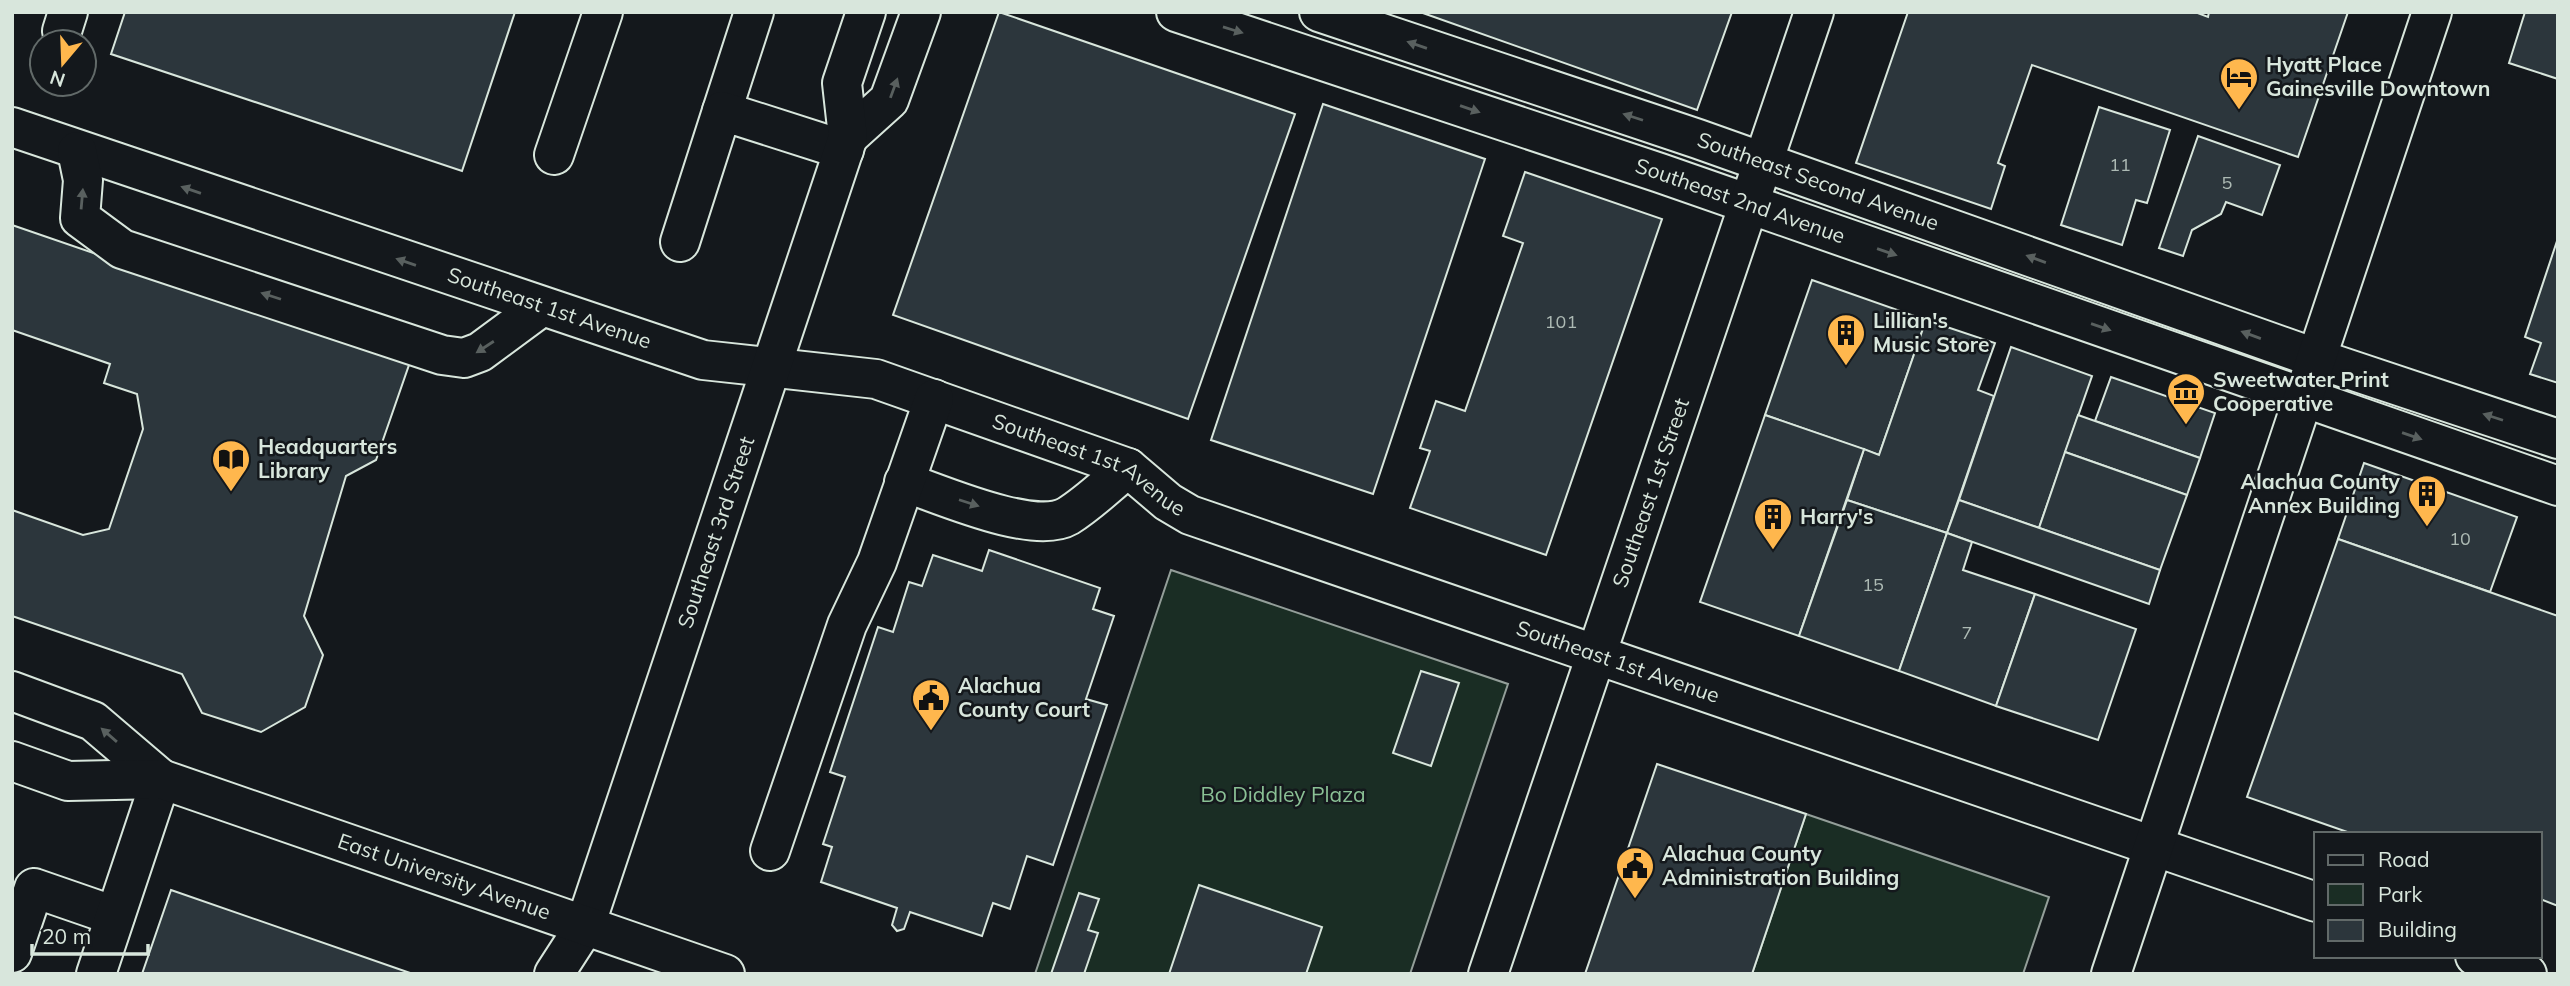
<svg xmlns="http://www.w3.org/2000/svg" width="2570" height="986" font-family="Mulish,sans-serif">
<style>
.green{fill:#1a2d24;stroke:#939e99;stroke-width:2}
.building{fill:#2c363c;stroke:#d8e6dc;stroke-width:2}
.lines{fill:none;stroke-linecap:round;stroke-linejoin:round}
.minor-casing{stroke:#d8e6dc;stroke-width:42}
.major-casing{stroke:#d8e6dc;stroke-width:42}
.minor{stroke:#14181c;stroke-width:38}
.major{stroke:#14181c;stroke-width:38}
.oneway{fill:#59605f}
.labels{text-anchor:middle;stroke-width:5;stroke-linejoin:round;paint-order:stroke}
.number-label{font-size:18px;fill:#adbab4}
.poi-label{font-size:21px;font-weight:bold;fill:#d8e6dc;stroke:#14181c;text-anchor:start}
.street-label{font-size:21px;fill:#d8e6dc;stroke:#14181c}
.park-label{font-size:21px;fill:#8ac095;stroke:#14181c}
</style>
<rect width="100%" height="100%" fill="#14181c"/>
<g class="green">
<path d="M1171,570L1508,684L1410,974H1035Z"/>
<path d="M1806,814L2049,897L2023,974H1752Z"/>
</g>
<g class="building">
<path d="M125,12H515L462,171L111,54Z"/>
<path d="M999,12L1295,114L1188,419L893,315Z"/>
<path d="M1420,12H1732L1697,110Z"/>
<path d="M1908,12H2195L2208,17L2209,12H2348L2298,157L2032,65L1998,163L2005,166L1991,209L1856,163Z"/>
<path d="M2525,12H2558V79L2509,63Z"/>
<path d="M1323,104L1485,159L1373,494L1211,440Z"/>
<path d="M2099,107L2170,130L2147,203L2136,200L2122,245L2061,225Z"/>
<path d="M2198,136L2280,165L2262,215L2226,202L2221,214L2192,230L2183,256L2159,248Z"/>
<path d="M1525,172L1662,219L1546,555L1410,508L1430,451L1420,448L1436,401L1465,411L1523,243L1503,236Z"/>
<path d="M12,225L410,362L376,460L346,476L304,616L323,655L305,707L261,732L202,713L182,674L12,616V510L83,535L109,529L143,429L137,394L104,383L110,364L12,330Z"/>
<path d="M2558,238V383L2530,374L2541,343L2525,337Z"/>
<path d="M1812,280L1926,320L1879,455L1765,415Z"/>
<path d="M1926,320L1995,343L1978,390L1994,396L1947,533L1847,500L1864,449L1879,455Z"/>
<path d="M2011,347L2092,376L2039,528L1959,500Z"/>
<path d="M2111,377L2215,413L2200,458L2095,421Z"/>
<path d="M1765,415L1864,449L1799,636L1700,602Z"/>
<path d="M2078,415L2200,458L2187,495L2065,452Z"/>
<path d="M2065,452L2187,495L2160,570L2039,528Z"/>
<path d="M2364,463L2517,517L2490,592L2338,539Z"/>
<path d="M1847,500L1947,533L1899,671L1799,636Z"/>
<path d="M1959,500L2160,570L2149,604L1947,533Z"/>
<path d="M1947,533L1972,542L1963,570L2035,594L1996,706L1899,671Z"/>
<path d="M2338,539L2558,616V906L2540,899V834H2353L2247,797Z"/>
<path d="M989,550L1100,588L1093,609L1114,616L1086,699L1107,705L1053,865L1027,856L1010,909L993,903L982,936L910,912L904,929L897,931L892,925L897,908L821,882L832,847L823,844L845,777L830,772L878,627L893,632L909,582L922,586L933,555L982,571Z"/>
<path d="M2035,594L2136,629L2098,740L1996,706Z"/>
<path d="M1421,671L1459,683L1431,766L1393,753Z"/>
<path d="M1657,764L1806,814L1752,974H1585Z"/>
<path d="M1199,885L1322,927L1306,974H1169Z"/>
<path d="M171,890L413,974H142Z"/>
<path d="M1079,893L1099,899L1088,930L1098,933L1084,974H1051Z"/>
</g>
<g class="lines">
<defs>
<g id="minor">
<path id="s1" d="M1176,12L1660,173L2558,486"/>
<path id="s2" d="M1319,12L1698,139L2315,358L2558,439"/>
<path d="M62,31L68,12"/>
<path d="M722,111L754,12"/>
<path id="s3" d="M12,127L703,360L876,379L1128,468L1168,502L1190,515L2316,902"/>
<path d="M848,137L889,100L921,12"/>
<path d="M77,151L83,180L80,218L122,249L442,355L464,358L480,352L541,307"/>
<path d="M554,155L603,12"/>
<path d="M680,242L722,111L844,150"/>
<path d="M904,482C940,494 1034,536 1068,516C1089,503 1108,484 1128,468"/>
<path d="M770,851L847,625L877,562L934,399"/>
<path d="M12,953L34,888L115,916"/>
<path d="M2475,956L2527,974"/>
<path d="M96,974L161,779"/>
<path id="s4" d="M554,974L585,926L848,137L842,83L866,12"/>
<path id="s5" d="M1488,974L1814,12"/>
</g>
<g id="major">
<path d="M12,691L93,721L161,779"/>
<path id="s6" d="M12,761L68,781L161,779L725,974"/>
<path d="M2111,974L2432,12"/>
</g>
</defs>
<use href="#minor" class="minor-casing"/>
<use href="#major" class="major-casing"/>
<use href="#minor" class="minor"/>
<use href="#major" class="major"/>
</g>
<defs><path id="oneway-solid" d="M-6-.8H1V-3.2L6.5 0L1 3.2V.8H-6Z" transform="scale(1.75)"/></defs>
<g class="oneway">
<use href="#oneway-solid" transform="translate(1233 30) rotate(17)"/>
<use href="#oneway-solid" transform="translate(1417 45) rotate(-161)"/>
<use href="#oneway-solid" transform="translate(894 88) rotate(-70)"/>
<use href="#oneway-solid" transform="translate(1470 109) rotate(19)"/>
<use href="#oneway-solid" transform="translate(1633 117) rotate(-162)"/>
<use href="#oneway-solid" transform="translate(191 190) rotate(-161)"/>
<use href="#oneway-solid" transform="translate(82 199) rotate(-85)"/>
<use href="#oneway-solid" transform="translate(1887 252) rotate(19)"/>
<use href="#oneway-solid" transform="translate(2036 259) rotate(-160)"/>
<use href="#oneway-solid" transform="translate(406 262) rotate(-161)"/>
<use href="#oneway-solid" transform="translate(271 296) rotate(-162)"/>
<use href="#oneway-solid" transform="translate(2101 327) rotate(19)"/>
<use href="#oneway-solid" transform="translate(2251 335) rotate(-160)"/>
<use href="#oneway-solid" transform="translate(485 347) rotate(147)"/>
<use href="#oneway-solid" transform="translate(2493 417) rotate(-162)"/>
<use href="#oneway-solid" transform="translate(2412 436) rotate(19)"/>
<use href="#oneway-solid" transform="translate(969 503) rotate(18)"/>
<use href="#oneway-solid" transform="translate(109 735) rotate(-139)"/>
</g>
<defs>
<symbol id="hotel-pin" viewBox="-11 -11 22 30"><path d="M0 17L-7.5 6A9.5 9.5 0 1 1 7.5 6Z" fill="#ffb74d" stroke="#14181c"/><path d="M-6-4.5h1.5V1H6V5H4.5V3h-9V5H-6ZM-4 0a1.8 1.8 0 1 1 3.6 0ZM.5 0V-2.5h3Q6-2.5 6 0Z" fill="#111"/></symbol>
<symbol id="building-pin" viewBox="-11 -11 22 30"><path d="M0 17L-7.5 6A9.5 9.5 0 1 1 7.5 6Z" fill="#ffb74d" stroke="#14181c"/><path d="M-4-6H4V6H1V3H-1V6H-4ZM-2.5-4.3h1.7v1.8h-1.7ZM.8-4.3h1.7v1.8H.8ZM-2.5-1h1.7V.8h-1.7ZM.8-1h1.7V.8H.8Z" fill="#111"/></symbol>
<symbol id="museum-pin" viewBox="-11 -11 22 30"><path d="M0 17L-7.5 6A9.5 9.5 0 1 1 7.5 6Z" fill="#ffb74d" stroke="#14181c"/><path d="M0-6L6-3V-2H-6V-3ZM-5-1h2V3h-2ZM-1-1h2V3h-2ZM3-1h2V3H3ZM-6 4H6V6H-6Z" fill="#111"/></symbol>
<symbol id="library-pin" viewBox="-11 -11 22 30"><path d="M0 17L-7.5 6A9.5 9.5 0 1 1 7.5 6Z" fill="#ffb74d" stroke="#14181c"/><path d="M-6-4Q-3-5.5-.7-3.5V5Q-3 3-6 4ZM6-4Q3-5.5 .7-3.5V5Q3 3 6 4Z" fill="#111"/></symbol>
<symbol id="civic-pin" viewBox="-11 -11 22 30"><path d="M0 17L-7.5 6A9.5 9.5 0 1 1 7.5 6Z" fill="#ffb74d" stroke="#14181c"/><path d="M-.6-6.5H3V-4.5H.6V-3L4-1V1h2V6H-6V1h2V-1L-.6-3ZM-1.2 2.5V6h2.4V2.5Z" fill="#111"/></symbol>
</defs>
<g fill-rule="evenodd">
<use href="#hotel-pin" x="2217" y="55" width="44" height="60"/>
<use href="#building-pin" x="1824" y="311" width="44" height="60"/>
<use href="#museum-pin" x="2164" y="370" width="44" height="60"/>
<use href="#library-pin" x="209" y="437" width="44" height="60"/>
<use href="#building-pin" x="2405" y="472" width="44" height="60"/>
<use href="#building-pin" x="1751" y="495" width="44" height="60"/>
<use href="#civic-pin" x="909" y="676" width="44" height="60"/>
<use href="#civic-pin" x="1613" y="844" width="44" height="60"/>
</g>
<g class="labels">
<g class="number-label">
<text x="2120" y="171">11</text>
<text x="2227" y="189">5</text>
<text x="1561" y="328">101</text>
<text x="2460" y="545">10</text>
<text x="1873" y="591">15</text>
<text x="1967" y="639">7</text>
</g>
<g class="poi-label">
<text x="2266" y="72">Hyatt Place<tspan x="2266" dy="24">Gainesville Downtown</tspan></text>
<text x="1873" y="328">Lillian's<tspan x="1873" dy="24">Music Store</tspan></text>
<text x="2213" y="387">Sweetwater Print<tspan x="2213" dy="24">Cooperative</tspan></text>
<text x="258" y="454">Headquarters<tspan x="258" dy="24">Library</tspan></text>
<text x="2400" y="489" text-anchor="end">Alachua County<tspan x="2400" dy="24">Annex Building</tspan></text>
<text x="1800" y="524">Harry's</text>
<text x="958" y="693">Alachua<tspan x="958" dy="24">County Court</tspan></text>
<text x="1662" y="861">Alachua County<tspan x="1662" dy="24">Administration Building</tspan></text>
</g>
<g class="street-label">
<text dy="7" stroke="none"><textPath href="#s2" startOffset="527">Southeast Second Avenue</textPath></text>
<text dy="7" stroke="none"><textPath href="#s1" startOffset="595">Southeast 2nd Avenue</textPath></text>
<text dy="7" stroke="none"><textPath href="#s3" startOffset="567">Southeast 1st Avenue</textPath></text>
<text dy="7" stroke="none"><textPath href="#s3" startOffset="1134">Southeast 1st Avenue</textPath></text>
<text dy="7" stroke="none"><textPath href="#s5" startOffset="508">Southeast 1st Street</textPath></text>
<text dy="7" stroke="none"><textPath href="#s4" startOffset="472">Southeast 3rd Street</textPath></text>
<text dy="7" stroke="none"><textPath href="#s3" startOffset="1701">Southeast 1st Avenue</textPath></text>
<text dy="7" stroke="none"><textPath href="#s6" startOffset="452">East University Avenue</textPath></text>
</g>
<g class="park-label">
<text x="1283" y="802">Bo Diddley Plaza</text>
</g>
</g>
<rect width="2570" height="986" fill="none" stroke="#d8e6dc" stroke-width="28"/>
<rect x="2314" y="832" width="228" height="126" fill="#14181c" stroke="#626a69" stroke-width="2"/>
<rect x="2328" y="855" width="35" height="10" fill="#14181c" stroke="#626a69" stroke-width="2"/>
<text x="2378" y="867" font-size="21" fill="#d8e6dc">Road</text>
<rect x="2328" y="884" width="35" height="21" fill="#1a2d24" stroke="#626a69" stroke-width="2"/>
<text x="2378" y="902" font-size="21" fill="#d8e6dc">Park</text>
<rect x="2328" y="920" width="35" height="21" fill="#2c363c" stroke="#626a69" stroke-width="2"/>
<text x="2378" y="937" font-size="21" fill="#d8e6dc">Building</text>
<g transform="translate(63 63) rotate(199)"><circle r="33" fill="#14181c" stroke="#626a69" stroke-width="2"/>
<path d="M0-5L12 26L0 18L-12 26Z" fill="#ffb74d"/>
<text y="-10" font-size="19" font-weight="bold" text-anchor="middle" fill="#d8e6dc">N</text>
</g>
<path d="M32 944v10h116v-10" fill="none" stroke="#d8e6dc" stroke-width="3.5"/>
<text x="42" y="944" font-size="21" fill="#d8e6dc" stroke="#14181c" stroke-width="5" paint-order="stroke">20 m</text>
</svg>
